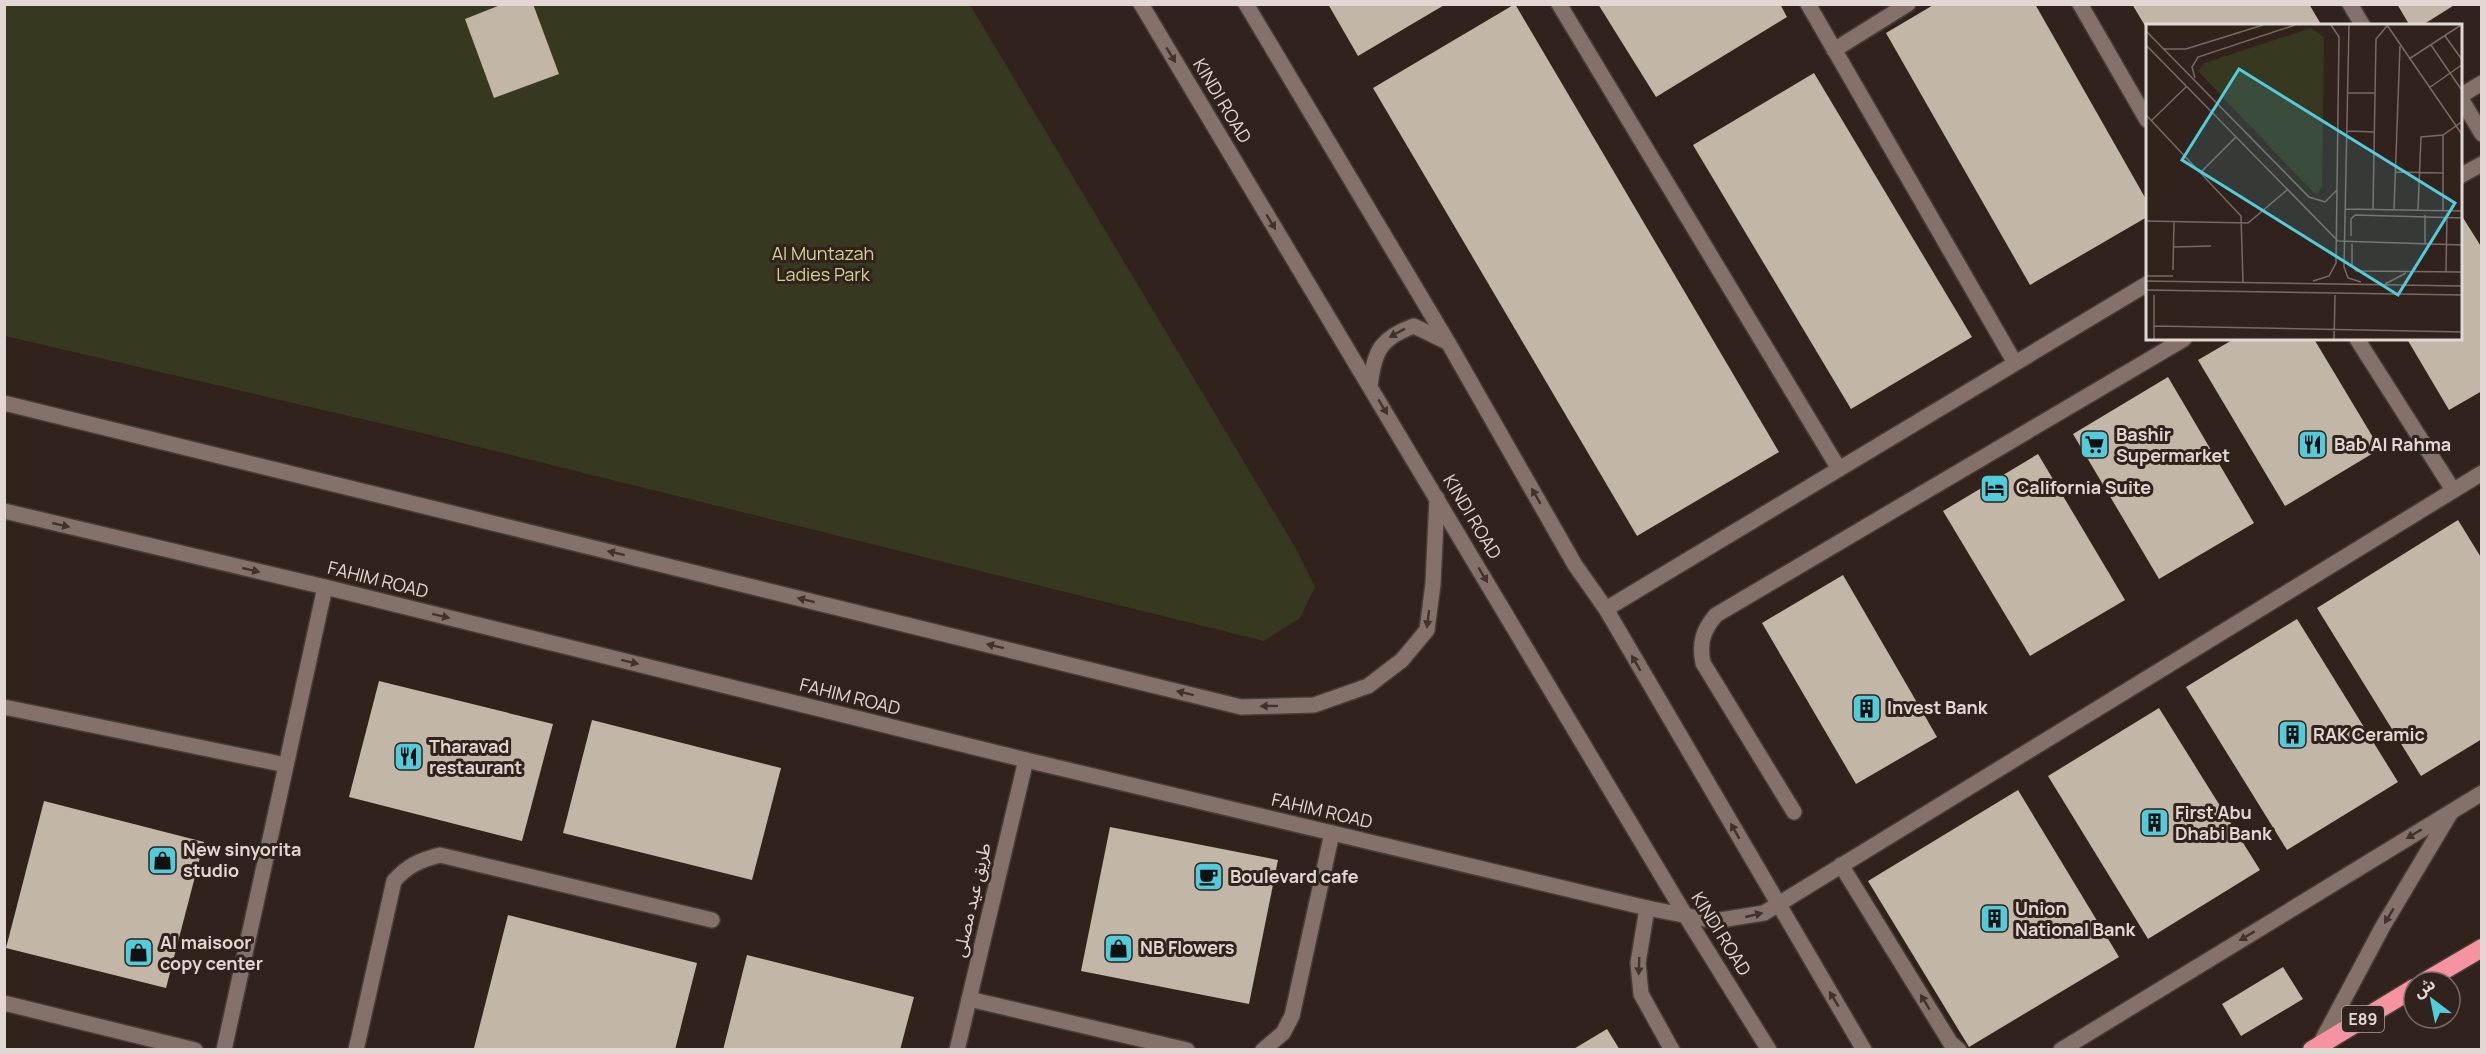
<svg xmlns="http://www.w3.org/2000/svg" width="2486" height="1054" font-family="Manrope,'Noto Sans Arabic',sans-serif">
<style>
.green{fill:#373820}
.building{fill:#c2b7a7}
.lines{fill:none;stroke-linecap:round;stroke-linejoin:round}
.minor-casing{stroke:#493d38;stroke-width:18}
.highway-casing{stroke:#493d38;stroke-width:21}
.minor{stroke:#84726a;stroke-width:15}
.highway{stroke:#f693a1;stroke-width:18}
.oneway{fill:#42322c}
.labels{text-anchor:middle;stroke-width:6;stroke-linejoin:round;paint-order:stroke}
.shield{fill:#31221c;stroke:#ada19c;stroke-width:1.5}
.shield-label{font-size:16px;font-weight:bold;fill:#e2d7d3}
.street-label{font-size:18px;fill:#e2d7d3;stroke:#31221c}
.park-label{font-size:18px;fill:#d3d490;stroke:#31221c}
.poi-label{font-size:18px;font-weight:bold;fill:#e2d7d3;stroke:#31221c;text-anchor:start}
.inset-road{fill:none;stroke:#786a65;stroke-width:1.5}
.view{fill:#52cbda;fill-opacity:0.15;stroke:#52cbda;stroke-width:3}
.inset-edge{fill:none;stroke:#e2d7d3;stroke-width:3}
</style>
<rect width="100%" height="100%" fill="#31221c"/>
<path class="green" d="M5,5H970L1295,547L1315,587L1300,618L1264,641L418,432L5,336Z"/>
<g class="building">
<path d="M503,4H533L559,74L494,98L465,19Z"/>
<path d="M1328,4H1446L1358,56Z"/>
<path d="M1515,4L1779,452L1637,536L1373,88Z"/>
<path d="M1598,4H1780L1787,17L1656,97Z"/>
<path d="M1935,4H2035L2147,201V217L2030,285L1886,33Z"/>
<path d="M2132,4H2309L2322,26H2147V29Z"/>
<path d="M2397,4H2456L2421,26H2410Z"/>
<path d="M1814,73L1972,337L1851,409L1693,145Z"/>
<path d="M2460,213L2482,248V391L2449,410L2407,339H2460Z"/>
<path d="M2234,339H2314L2380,449L2285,506L2198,360Z"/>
<path d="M2168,377L2254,523L2159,579L2073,434Z"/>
<path d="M2038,454L2125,600L2030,656L1943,511Z"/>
<path d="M2458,520L2482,559V739L2421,776L2317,608Z"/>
<path d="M1843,575L1937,737L1856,784L1762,623Z"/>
<path d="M2297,619L2398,782L2287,850L2186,687Z"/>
<path d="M379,681L553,724L522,841L349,797Z"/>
<path d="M2159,708L2260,870L2148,939L2048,776Z"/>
<path d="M592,720L781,768L752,880L563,833Z"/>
<path d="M2018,790L2119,957L1969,1047L1868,881Z"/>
<path d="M44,801L204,842L166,988L6,948Z"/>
<path d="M1110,827L1278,860L1249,1004L1081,971Z"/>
<path d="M508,915L697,963L675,1050L474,1048Z"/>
<path d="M747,955L914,997L900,1050H723Z"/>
<path d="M2283,967L2303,999L2241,1036L2222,1004Z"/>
<path d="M1607,1029L1620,1050H1572Z"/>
</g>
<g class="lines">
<defs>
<g id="minor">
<path d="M1141,4L1687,918L1769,1050"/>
<path d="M1246,4L1449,344L1575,565L1606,609L1864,1050"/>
<path d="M1559,4L1839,469"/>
<path d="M1808,4L2015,363"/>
<path d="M2080,4L2147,120"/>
<path d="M2350,4L2363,26"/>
<path d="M1834,50L1908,4"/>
<path d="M2460,96L2482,83"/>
<path d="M2460,97L2482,134"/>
<path d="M2460,176L2482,164"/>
<path d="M2357,339L2453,490"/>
<path d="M1370,386C1374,352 1380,338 1414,326L1447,342"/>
<path d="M4,403L1241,707L1314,705L1368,686L1402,660L1427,630L1433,584L1437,498"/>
<path d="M4,511L325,587L1026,760L1647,908L1714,921L1764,913L2482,473"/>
<path d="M1606,609L2147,284"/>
<path d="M4,707L286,765"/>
<path d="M1794,812L1703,663C1699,643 1703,630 1716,615L2184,339"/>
<path d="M1841,865L1950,1042L1959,1050"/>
<path d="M1647,908L1638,963L1641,994L1672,1050"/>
<path d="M969,999L1187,1050"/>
<path d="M4,1003L195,1050"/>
<path d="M2319,1046L2383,926L2450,814"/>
<path d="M224,1050L325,587"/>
<path d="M356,1050L394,881C407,866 420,860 440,855L712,920"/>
<path d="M957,1050L1026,760"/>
<path d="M1263,1050L1283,1033L1292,1016L1332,833"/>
<path d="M2061,1050L2482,793"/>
</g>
<g id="highway">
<path d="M2424,982L2482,948"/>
<path d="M2312,1050L2414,988"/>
</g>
</defs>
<use href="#minor" class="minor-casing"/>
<use href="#highway" class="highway-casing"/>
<use href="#minor" class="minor"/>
<use href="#highway" class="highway"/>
</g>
<defs><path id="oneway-solid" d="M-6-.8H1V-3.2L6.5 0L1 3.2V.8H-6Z" transform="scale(1.5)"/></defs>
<g class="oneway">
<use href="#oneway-solid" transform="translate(1171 55) rotate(59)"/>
<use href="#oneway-solid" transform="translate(1271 222) rotate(59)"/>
<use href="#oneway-solid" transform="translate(1397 333) rotate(151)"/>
<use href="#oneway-solid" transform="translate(1383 407) rotate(59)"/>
<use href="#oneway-solid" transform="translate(1536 496) rotate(-120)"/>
<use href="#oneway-solid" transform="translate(61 525) rotate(13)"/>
<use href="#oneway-solid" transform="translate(616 553) rotate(-166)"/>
<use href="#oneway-solid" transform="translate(251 570) rotate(13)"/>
<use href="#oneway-solid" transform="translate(1483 575) rotate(59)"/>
<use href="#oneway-solid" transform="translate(806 600) rotate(-166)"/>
<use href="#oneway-solid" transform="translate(441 616) rotate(14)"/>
<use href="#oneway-solid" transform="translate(1428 619) rotate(97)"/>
<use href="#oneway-solid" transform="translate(995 646) rotate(-166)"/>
<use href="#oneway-solid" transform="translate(630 662) rotate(14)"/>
<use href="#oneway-solid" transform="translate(1636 663) rotate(-120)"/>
<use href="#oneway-solid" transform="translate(1185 693) rotate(-166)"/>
<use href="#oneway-solid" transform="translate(1269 706) rotate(179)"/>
<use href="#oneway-solid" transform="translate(1735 831) rotate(-120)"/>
<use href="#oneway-solid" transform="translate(2414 834) rotate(149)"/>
<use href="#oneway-solid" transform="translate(1754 915) rotate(-13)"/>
<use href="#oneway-solid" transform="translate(2389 916) rotate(121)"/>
<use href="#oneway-solid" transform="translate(2247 936) rotate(149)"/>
<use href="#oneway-solid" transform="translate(1639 966) rotate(92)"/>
<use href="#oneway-solid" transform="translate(1834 999) rotate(-121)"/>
<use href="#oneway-solid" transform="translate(1925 1002) rotate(-121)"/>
</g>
<defs>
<symbol id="supermarket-square" viewBox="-11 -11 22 22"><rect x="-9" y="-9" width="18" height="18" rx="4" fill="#52cbda" stroke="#31221c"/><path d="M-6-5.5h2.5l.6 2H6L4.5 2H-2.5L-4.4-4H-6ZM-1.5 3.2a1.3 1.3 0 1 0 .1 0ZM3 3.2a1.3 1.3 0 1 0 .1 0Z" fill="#111"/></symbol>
<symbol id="restaurant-square" viewBox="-11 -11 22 22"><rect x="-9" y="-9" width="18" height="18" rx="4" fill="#52cbda" stroke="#31221c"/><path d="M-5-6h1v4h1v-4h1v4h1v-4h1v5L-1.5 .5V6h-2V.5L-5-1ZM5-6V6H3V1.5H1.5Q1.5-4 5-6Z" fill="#111"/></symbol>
<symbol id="hotel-square" viewBox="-11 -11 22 22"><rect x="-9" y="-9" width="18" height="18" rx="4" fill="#52cbda" stroke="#31221c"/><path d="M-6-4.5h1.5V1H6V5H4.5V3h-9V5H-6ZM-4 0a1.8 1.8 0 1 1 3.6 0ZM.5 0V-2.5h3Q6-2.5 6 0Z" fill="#111"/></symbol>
<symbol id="building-square" viewBox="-11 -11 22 22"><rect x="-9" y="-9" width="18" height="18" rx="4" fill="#52cbda" stroke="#31221c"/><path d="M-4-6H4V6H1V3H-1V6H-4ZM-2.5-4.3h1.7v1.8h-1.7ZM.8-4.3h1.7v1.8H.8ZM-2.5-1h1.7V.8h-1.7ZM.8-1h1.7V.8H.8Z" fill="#111"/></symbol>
<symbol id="shop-square" viewBox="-11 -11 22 22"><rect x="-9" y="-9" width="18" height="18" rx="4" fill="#52cbda" stroke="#31221c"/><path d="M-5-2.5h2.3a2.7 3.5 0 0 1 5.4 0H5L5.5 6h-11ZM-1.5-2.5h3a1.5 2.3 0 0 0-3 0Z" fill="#111"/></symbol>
<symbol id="cafe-square" viewBox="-11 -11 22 22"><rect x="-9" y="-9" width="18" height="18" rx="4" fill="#52cbda" stroke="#31221c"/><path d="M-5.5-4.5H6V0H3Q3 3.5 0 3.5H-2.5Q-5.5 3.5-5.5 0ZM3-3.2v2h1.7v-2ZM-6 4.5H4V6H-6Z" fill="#111"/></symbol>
</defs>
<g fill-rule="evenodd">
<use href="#supermarket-square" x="2078" y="428" width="33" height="33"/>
<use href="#restaurant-square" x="2296" y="428" width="33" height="33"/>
<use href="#hotel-square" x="1978" y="472" width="33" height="33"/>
<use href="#building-square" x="1850" y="692" width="33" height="33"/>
<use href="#building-square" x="2276" y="718" width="33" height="33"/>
<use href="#restaurant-square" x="392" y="740" width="33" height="33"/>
<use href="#building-square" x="2138" y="806" width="33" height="33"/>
<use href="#shop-square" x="146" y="844" width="33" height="33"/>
<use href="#cafe-square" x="1192" y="860" width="33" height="33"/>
<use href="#building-square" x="1978" y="902" width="33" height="33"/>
<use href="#shop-square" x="1102" y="932" width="33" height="33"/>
<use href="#shop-square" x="122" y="936" width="33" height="33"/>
</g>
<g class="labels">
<rect class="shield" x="2342" y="1006" width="42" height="26" rx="4.5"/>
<g class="shield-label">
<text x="2363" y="1025">E89</text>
</g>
<g class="street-label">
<text transform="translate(1222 101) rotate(59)" y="6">KINDI ROAD</text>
<text transform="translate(1472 517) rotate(59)" y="6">KINDI ROAD</text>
<text transform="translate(378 580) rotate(14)" y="6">FAHIM ROAD</text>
<text transform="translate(850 697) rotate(14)" y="6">FAHIM ROAD</text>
<text transform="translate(1322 811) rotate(13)" y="6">FAHIM ROAD</text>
<text transform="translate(972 900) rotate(-77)" y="6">طريق عيد مصلى</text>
<text transform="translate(1721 934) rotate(58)" y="6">KINDI ROAD</text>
</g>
<g class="park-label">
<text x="823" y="260">Al Muntazah<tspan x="823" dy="21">Ladies Park</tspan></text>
</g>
<g class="poi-label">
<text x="2116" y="441">Bashir<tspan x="2116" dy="21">Supermarket</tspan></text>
<text x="2334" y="451">Bab Al Rahma</text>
<text x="2016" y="494">California Suite</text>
<text x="1887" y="714">Invest Bank</text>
<text x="2313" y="741">RAK Ceramic</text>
<text x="429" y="753">Tharavad<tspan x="429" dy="21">restaurant</tspan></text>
<text x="2175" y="819">First Abu<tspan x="2175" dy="21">Dhabi Bank</tspan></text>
<text x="183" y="856">New sinyorita<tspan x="183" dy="21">studio</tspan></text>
<text x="1230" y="883">Boulevard cafe</text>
<text x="2015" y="915">Union<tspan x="2015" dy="21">National Bank</tspan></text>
<text x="160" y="949">Al maisoor<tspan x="160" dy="21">copy center</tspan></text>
<text x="1140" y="954">NB Flowers</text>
</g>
</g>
<g transform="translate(2146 24)">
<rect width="316" height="316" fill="#31221c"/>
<path d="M165,4L178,13L176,162L172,169H168L52,47L58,39Z" fill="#373820"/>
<path class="inset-road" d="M203,1L198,243L202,254L215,258M241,1L317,112M0,7L163,173L179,178L191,166M299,12L317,37M0,21L192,217L317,221M285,21L317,68M17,25H40L117,1M263,35L315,1M49,54L46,43L52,33L149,1M283,64L317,40M202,69H229M0,91L95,192L97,258M5,97L41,62M201,107L229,108M297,111V186M55,148L90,113M250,148L297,149M199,185L317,187M227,185L230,15L241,2M248,185L254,22M272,186L275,113L297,111L317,97M279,191V220M0,197L102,199L141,166M205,212V195L209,191L317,194M206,220V241L210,247L317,248M28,223L65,222M27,246L28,197M300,248L301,191M0,252H27M0,257L317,262M167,257L183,252L190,239L193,13L185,1M239,260L260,249M0,266L317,271M8,302L317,308M8,316V271M188,316L189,271"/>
<path class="view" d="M93,45L309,179L252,271L36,136Z"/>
<rect width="316" height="316" class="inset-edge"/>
</g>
<rect width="2486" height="1054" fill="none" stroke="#e2d7d3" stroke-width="12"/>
<g transform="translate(2432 1000) rotate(328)"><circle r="28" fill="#31221c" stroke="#786a65" stroke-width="1.5"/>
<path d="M0-4.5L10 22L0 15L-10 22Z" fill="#52cbda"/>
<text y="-9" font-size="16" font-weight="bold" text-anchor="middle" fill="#e2d7d3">ش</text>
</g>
</svg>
